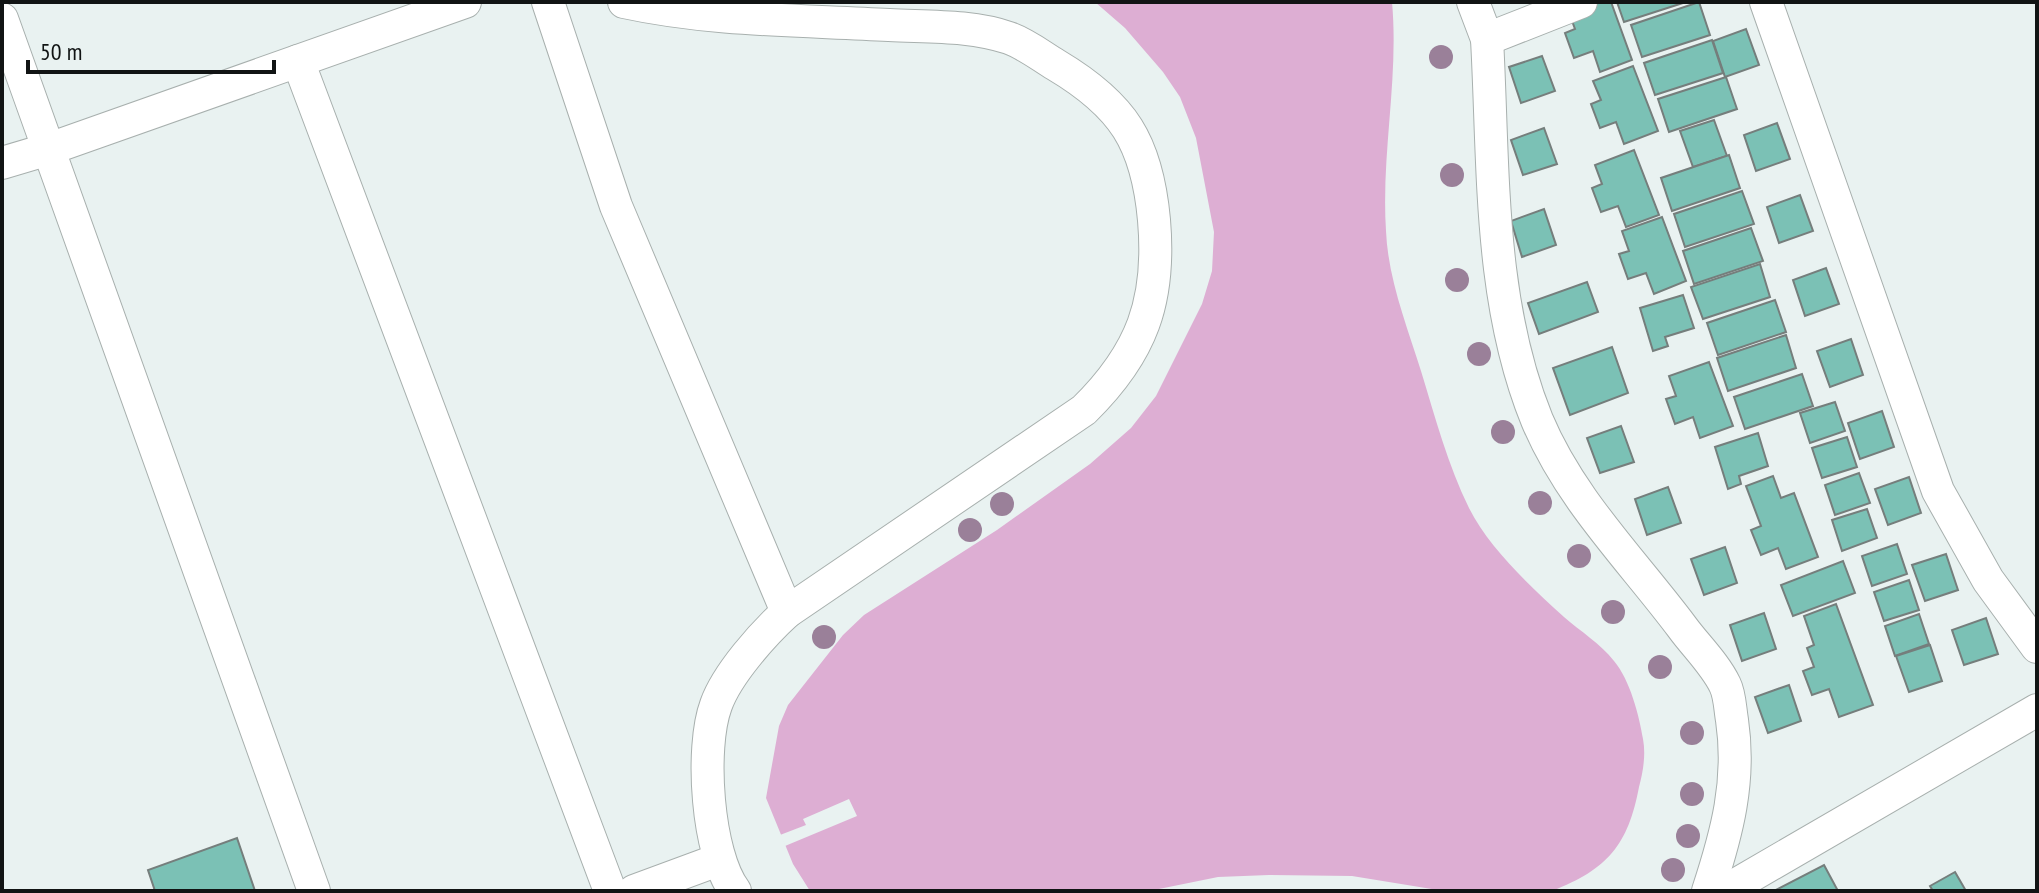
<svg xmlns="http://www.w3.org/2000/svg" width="2039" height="893" font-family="'PT Sans Narrow',sans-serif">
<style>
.water{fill:#ddaed3}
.pier{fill:#e9f2f1}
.building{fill:#7bc1b5;stroke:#757e7c;stroke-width:2}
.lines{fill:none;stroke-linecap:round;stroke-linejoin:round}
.minor-casing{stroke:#a8b0ae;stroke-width:34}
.minor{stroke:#fff;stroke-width:32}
.tree{fill:#9a8099}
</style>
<rect width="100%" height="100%" fill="#e9f2f1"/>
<path class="water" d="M1095,2H1392C1399,78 1381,154 1386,231C1388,279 1407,326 1421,371C1435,417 1448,465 1469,508C1489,548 1531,587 1564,617C1580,631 1601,644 1614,661C1630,680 1639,715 1643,739C1646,755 1643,772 1639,787C1628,845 1608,869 1552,891H1444L1352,876L1269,875L1218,877L1149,891H810L793,864L766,798L779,726L788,705L843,635L864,615L997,530L1090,464L1131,428L1156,396L1202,304L1212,271L1214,232L1196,138L1180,97L1163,72L1125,28Z"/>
<path class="pier" d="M849,799L857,816L785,846L780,835L806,825L803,819Z"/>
<g class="building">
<path d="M1590,2H1611L1632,60L1600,72L1593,51L1574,58L1565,33L1575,29L1568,10Z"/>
<path d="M1617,2H1686L1624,22Z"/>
<path d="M1699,2L1710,35L1642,57L1631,25Z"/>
<path d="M1746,29L1759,65L1725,77L1713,41Z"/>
<path d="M1712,40L1723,73L1655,95L1644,63Z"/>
<path d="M1542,56L1555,91L1521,103L1509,67Z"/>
<path d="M1633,66L1658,131L1624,144L1616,122L1600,128L1591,104L1601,100L1593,81Z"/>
<path d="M1726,77L1737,109L1669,132L1658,99Z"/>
<path d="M1714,120L1727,156L1693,167L1680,131Z"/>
<path d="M1777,123L1790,159L1756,171L1744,135Z"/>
<path d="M1544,128L1557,164L1523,175L1511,140Z"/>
<path d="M1634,150L1659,215L1626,227L1618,206L1601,212L1592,188L1602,184L1595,165Z"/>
<path d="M1729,155L1740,188L1672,211L1661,178Z"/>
<path d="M1742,191L1754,224L1685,247L1674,214Z"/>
<path d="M1800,195L1813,231L1779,243L1767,207Z"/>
<path d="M1544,209L1556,245L1522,257L1511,221Z"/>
<path d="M1662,217L1686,281L1654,294L1646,273L1628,279L1619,254L1629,251L1622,231Z"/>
<path d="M1751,228L1763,261L1694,284L1683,251Z"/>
<path d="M1760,264L1770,297L1703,319L1691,287Z"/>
<path d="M1826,268L1839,304L1805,316L1793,280Z"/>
<path d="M1587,282L1598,312L1539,334L1528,303Z"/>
<path d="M1683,295L1694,328L1665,337L1668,346L1653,351L1640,308Z"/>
<path d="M1775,300L1786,332L1718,355L1707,323Z"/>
<path d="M1786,335L1796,368L1728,391L1717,358Z"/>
<path d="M1851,339L1863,375L1830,387L1817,351Z"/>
<path d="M1612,347L1628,393L1570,415L1553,368Z"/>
<path d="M1709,362L1733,426L1700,438L1693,417L1675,424L1666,399L1676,396L1669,376Z"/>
<path d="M1802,374L1813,406L1745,429L1734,397Z"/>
<path d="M1835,402L1845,431L1810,443L1800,413Z"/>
<path d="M1882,411L1894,447L1860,459L1848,423Z"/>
<path d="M1621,426L1634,462L1600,473L1587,438Z"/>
<path d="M1758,433L1768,466L1739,476L1741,484L1728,489L1715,447Z"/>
<path d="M1847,437L1857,467L1822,478L1812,448Z"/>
<path d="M1859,473L1870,503L1835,515L1825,485Z"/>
<path d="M1773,476L1781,498L1794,493L1818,557L1786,569L1778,548L1761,555L1751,530L1761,526L1746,486Z"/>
<path d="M1909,477L1921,513L1888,525L1875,489Z"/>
<path d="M1668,487L1681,523L1647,535L1635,499Z"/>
<path d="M1867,509L1877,538L1842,551L1832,520Z"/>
<path d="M1897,544L1907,574L1872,586L1862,556Z"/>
<path d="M1725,547L1737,583L1704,595L1691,559Z"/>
<path d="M1946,554L1958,590L1925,601L1912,565Z"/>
<path d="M1843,561L1855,593L1793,616L1781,585Z"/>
<path d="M1909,580L1919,610L1884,621L1874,592Z"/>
<path d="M1836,604L1873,705L1839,717L1829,689L1812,695L1803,671L1814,667L1807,648L1814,645L1804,616Z"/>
<path d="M1764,613L1776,649L1742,661L1730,625Z"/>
<path d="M1919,614L1929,644L1895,656L1885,626Z"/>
<path d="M1986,618L1998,654L1964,665L1952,630Z"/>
<path d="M1930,645L1942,681L1909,692L1896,656Z"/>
<path d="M1789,685L1801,721L1768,733L1755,697Z"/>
<path d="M237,838L255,891H155L148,870Z"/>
<path d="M1824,865L1838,891H1774Z"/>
<path d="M1955,872L1966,891H1933L1930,886Z"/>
</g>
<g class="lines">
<defs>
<g id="minor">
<path d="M548,2L616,206L787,612"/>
<path d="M624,2C711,21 801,20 889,25C928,27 972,25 1009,38C1026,44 1041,56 1056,65C1123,105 1147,142 1154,220C1161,301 1142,353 1084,410L787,612C763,634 727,674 716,705C700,748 707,854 735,891"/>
<path d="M1473,2L1487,39C1494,165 1488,300 1537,420C1570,499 1631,559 1682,627C1695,645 1715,664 1725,685C1730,695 1730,709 1732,720C1741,781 1727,833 1708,891"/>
<path d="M1766,2L1938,491L1988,580L2037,647"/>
<path d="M2,19L314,891"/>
<path d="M1487,39L1581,2"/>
<path d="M298,61L610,891"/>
<path d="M2,163L49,149L465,2"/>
<path d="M634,891L718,860"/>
<path d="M1725,891L2037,710"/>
</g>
</defs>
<use href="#minor" class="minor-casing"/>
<use href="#minor" class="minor"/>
</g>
<g class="tree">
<circle cx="1441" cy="57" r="12"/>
<circle cx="1452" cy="175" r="12"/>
<circle cx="1457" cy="280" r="12"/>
<circle cx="1479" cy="354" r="12"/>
<circle cx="1503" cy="432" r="12"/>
<circle cx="1540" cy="503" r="12"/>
<circle cx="1002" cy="504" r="12"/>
<circle cx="970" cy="530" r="12"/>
<circle cx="1579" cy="556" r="12"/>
<circle cx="1613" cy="612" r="12"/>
<circle cx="824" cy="637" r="12"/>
<circle cx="1660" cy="667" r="12"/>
<circle cx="1692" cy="733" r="12"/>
<circle cx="1692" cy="794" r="12"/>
<circle cx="1688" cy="836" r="12"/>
<circle cx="1673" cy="870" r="12"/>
</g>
<rect width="2039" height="893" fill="none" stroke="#111414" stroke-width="8"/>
<path d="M28 60v12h246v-12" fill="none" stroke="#111414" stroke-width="4"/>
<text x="40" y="60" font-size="24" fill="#111414" stroke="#e9f2f1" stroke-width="6" paint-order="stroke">50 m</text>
</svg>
